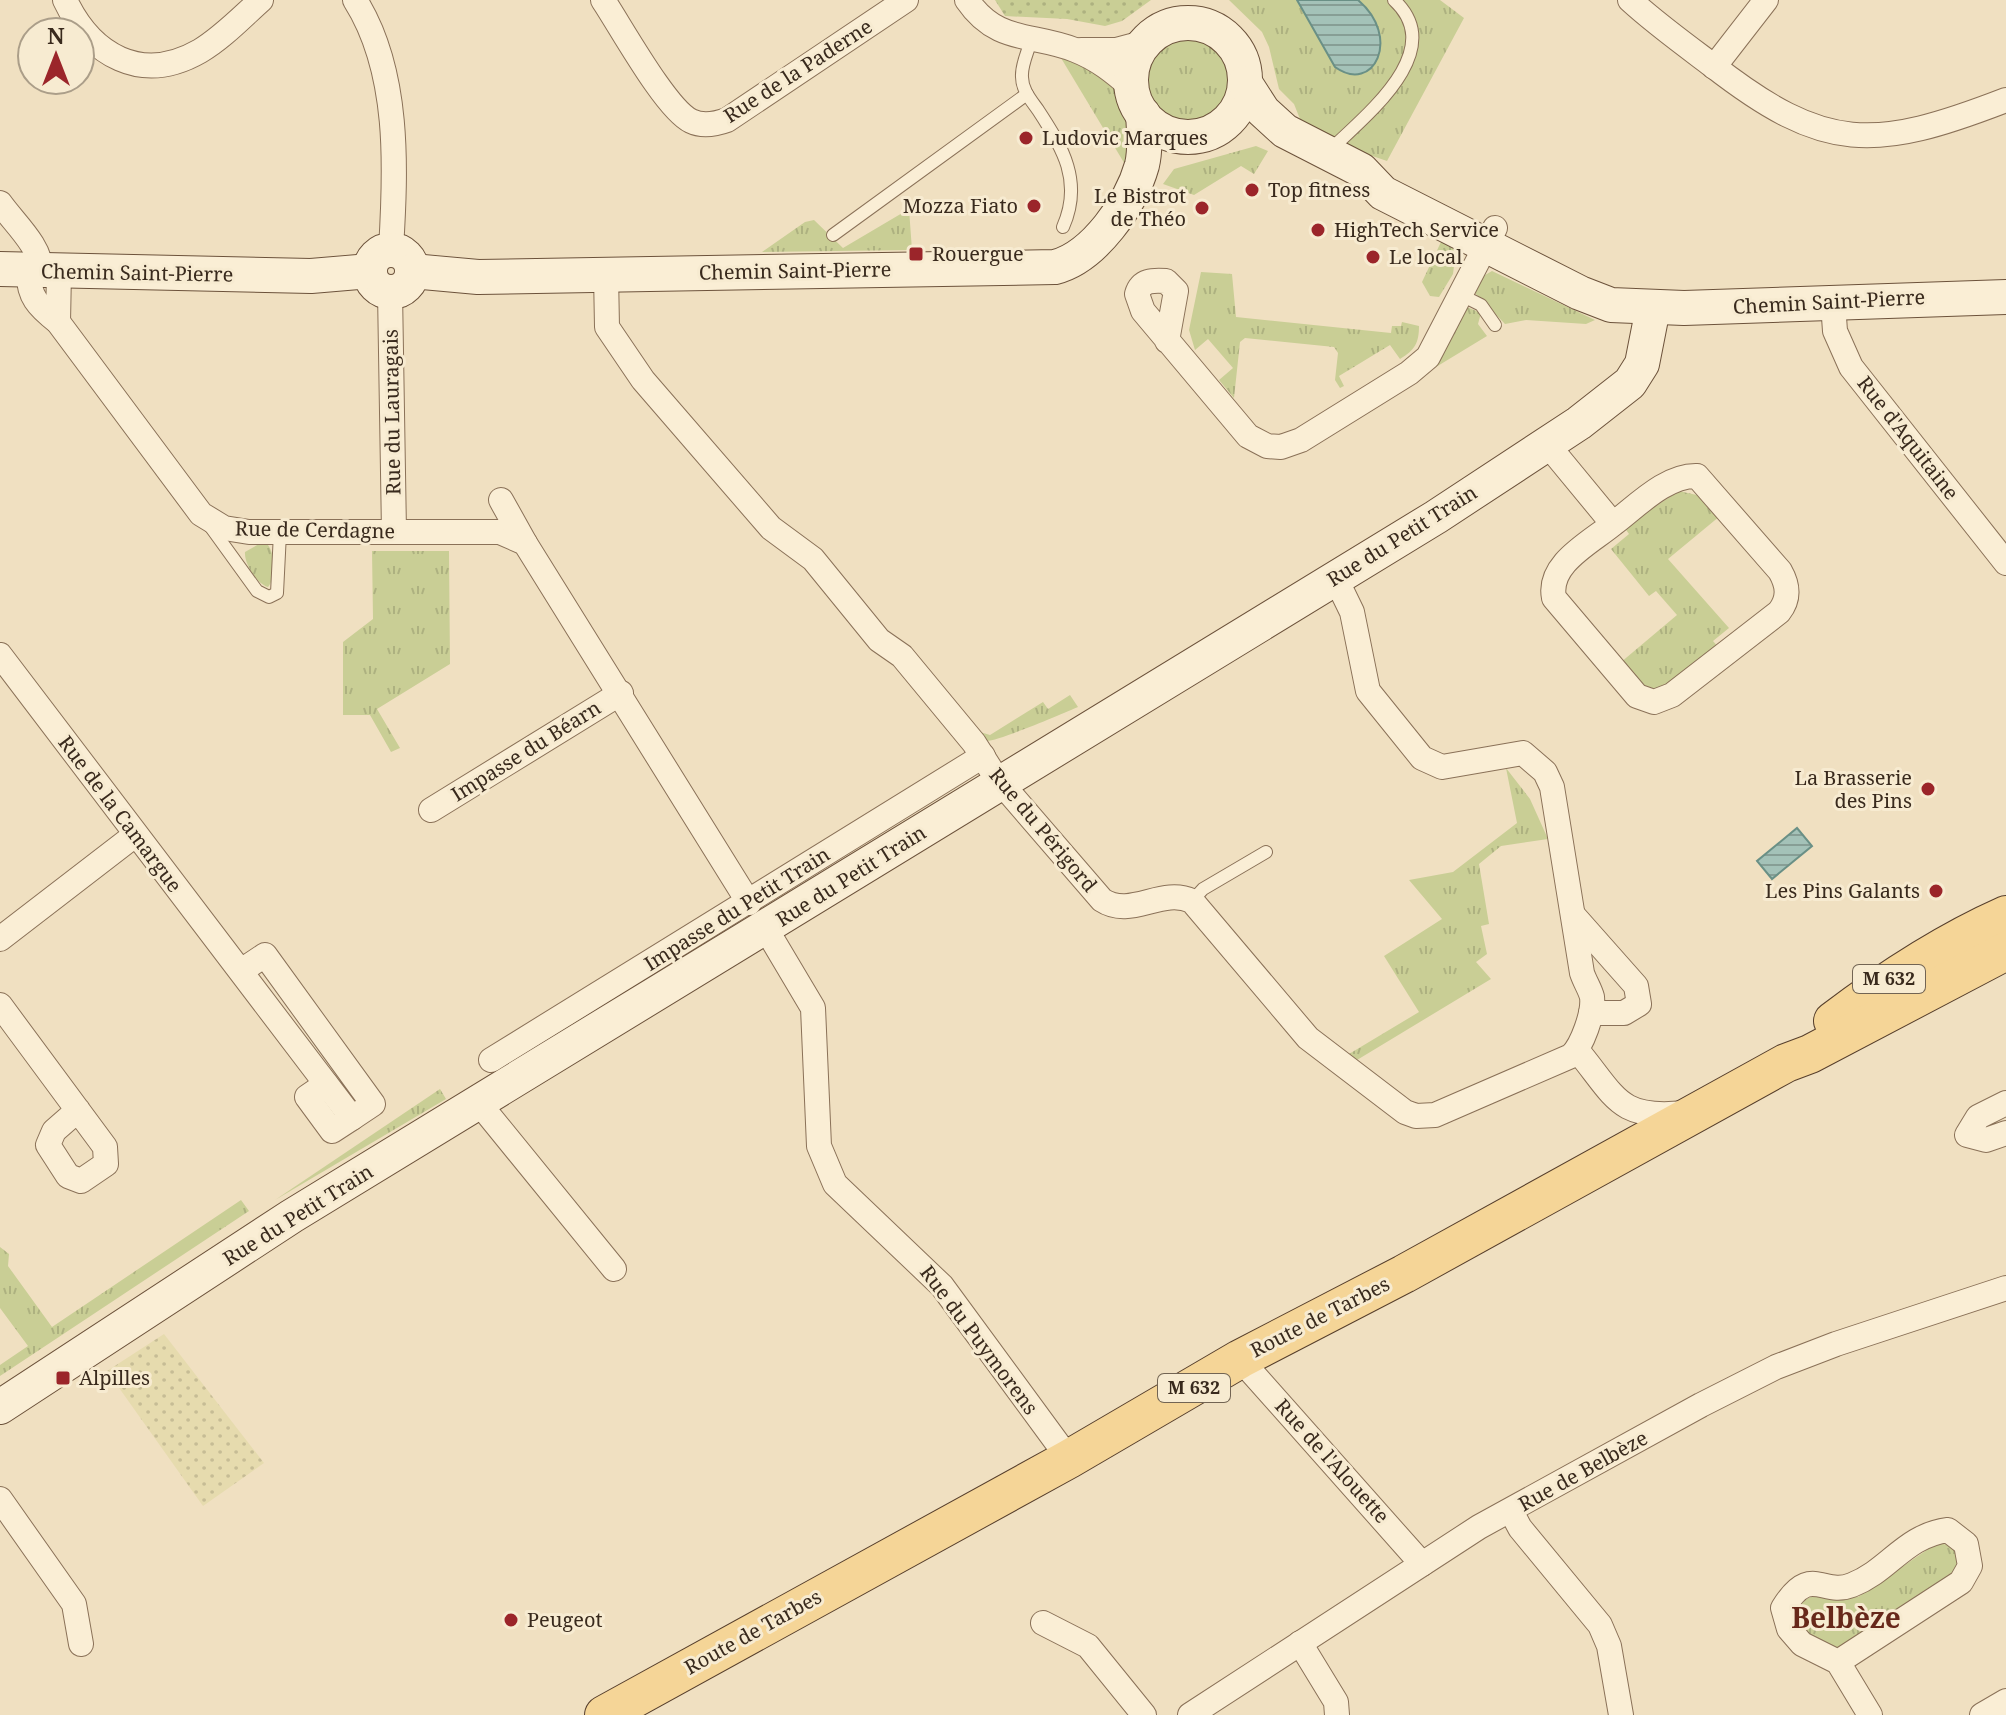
<svg xmlns="http://www.w3.org/2000/svg" width="2006" height="1715" font-family="'Noto Serif',serif">
<style>
.farmland{fill:url(#farmland-dots)}
.grass{fill:url(#grass-tufts)}
.park{fill:url(#park-dots)}
.water{fill:url(#water-rules);stroke:#6a9086;stroke-width:2}
.lines{fill:none;stroke-linecap:round;stroke-linejoin:round}
.lane-casing{stroke:#8a7158;stroke-width:14}
.street-casing{stroke:#8a7158;stroke-width:26}
.secondary-casing{stroke:#6c523b;stroke-width:36}
.primary-casing{stroke:#573f2c;stroke-width:40}
.lane{stroke:#faeed5;stroke-width:12}
.street{stroke:#faeed5;stroke-width:24}
.secondary{stroke:#faeed5;stroke-width:34}
.primary{stroke:#f5d597;stroke-width:38}
.poi-dot{fill:#9b252a;stroke:#f7ebd1;stroke-width:3}
.labels{text-anchor:middle;stroke-width:6;stroke-linejoin:round;paint-order:stroke}
.shield{fill:#f7ebd1;stroke:#726453;stroke-width:2}
.shield-label{font-size:18px;font-weight:bold;fill:#392a1d}
.street-label{font-size:20px;fill:#392a1d;stroke:#f7ebd1}
.poi-label{font-size:20px;fill:#392a1d;stroke:#f7ebd1;text-anchor:start}
.district-label{font-size:28px;font-weight:bold;fill:#67281a;stroke:#f7ebd1}
</style>
<defs>
<pattern id="farmland-dots" width="8" height="8" patternUnits="userSpaceOnUse" patternTransform="scale(2)"><rect width="8" height="8" fill="#e6dbae"/><path d="M2 2h.1M6 6h.1" fill="none" stroke="#c6bc95" stroke-width="1.8" stroke-linecap="round"/></pattern>
<pattern id="grass-tufts" width="24" height="20" patternUnits="userSpaceOnUse" patternTransform="scale(2)"><rect width="24" height="20" fill="#c9ce95"/><path d="M3 7l-1-3M5 7V3M7 7l1-3M15 17l-1-3M17 17v-4M19 17l1-3" fill="none" stroke="#adb180"/></pattern>
<pattern id="park-dots" width="8" height="8" patternUnits="userSpaceOnUse" patternTransform="scale(2)"><rect width="8" height="8" fill="#c9ce95"/><path d="M2 2h.1M6 6h.1" fill="none" stroke="#adb180" stroke-width="1.8" stroke-linecap="round"/></pattern>
<pattern id="water-rules" width="6" height="5" patternUnits="userSpaceOnUse" patternTransform="scale(2)"><rect width="6" height="5" fill="#a4c2b8"/><path d="M0 2.5h6" fill="none" stroke="#879e95"/></pattern>
</defs>
<rect width="100%" height="100%" fill="#f0e0c1"/>
<path class="farmland" d="M164,1334L264,1463L203,1506L107,1371Z"/>
<g class="grass">
<path d="M1229,0H1440L1464,18L1387,161L1346,147L1302,124L1294,104L1279,89L1269,47L1262,32Z"/>
<circle cx="1189" cy="80" r="46"/>
<path d="M1061,58L1095,66L1122,94L1138,132L1129,171Z"/>
<path d="M1256,146L1268,151L1254,174L1241,166L1194,195L1163,184L1174,169Z"/>
<path d="M909,209L912,250L762,252L805,222L814,220L843,248Z"/>
<path d="M1441,242L1456,250L1453,274L1439,297L1430,296L1422,282Z"/>
<path d="M1492,271L1595,320L1586,324L1526,320L1505,324L1475,293L1480,278Z"/>
<path d="M1201,272L1232,274L1236,317L1391,333L1392,326H1401L1402,322L1419,326C1419,343 1415,350 1400,359L1390,345L1339,376L1344,386L1340,388L1335,380L1338,353L1334,347L1245,338L1240,342L1234,398L1219,380L1233,368L1208,339L1195,350L1189,330Z"/>
<path d="M1467,307L1481,313L1478,324L1487,336L1436,367Z"/>
<path d="M1679,491L1701,496L1720,516L1668,559L1729,628L1713,641L1719,648L1659,689C1640,689 1632,676 1620,663L1677,615L1656,591L1649,596L1611,549L1629,534L1624,527Z"/>
<path d="M259,544L268,545C275,554 276,578 268,587C257,584 244,564 245,552Z"/>
<path d="M372,551H449L450,664L377,709L400,748L391,752L370,715H343V642L373,619Z"/>
<path d="M1070,695L1078,707C1064,713 994,743 986,741L980,732L990,735L1043,702L1048,709Z"/>
<path d="M1506,768L1530,799L1548,839L1501,846L1479,864L1489,924L1481,926L1487,954L1476,962L1491,979L1357,1060L1349,1054L1419,1012L1384,956L1442,919L1409,880L1453,872L1517,823Z"/>
<path d="M440,1089L446,1099L275,1200Z"/>
<path d="M241,1200L249,1211L0,1376V1365L28,1346L0,1308V1247L9,1254L8,1266L52,1327Z"/>
<path d="M1937,1543L1949,1545L1961,1555L1957,1576L1852,1638L1841,1649L1813,1642L1796,1618C1802,1585 1833,1597 1858,1597Z"/>
</g>
<path class="park" d="M995,0H1151L1122,21L1105,26L1067,19L1005,16Z"/>
<g class="water">
<path d="M1297,0H1358C1402,37 1374,95 1335,67Z"/>
<path d="M1797,828L1812,846L1772,879L1757,861Z"/>
</g>
<g class="lines">
<defs>
<g id="lane">
<path d="M1031,40C1028,52 1021,65 1022,77C1022,90 1031,100 1038,110C1063,148 1083,182 1063,227"/>
<path d="M1329,151C1366,115 1449,51 1394,0"/>
<path d="M833,235L1027,94"/>
<path d="M1461,295L1481,305L1495,325"/>
<path d="M210,526L257,591L269,597L277,593L280,533"/>
<path d="M1192,901L1203,889L1266,852"/>
</g>
<g id="street">
<path d="M65,0C91,55 141,85 200,51C222,38 242,17 261,0"/>
<path d="M355,0C400,71 396,168 391,249"/>
<path d="M603,0C621,27 666,109 691,121C703,127 716,124 727,120L906,0"/>
<path d="M967,0C997,44 1032,33 1075,50C1098,59 1114,72 1132,88"/>
<path d="M1630,0C1655,23 1684,44 1712,65C1825,153 1874,151 2006,100"/>
<path d="M1081,50H1116L1146,42"/>
<path d="M1714,67L1766,0"/>
<path d="M0,203C14,223 41,246 41,271"/>
<path d="M29,270C27,296 39,307 58,322L201,514L224,528L249,532H500L525,543L749,903"/>
<path d="M606,274L607,327L643,380L771,528L813,559L879,640L902,656L974,743L995,776L1102,900C1131,919 1161,887 1192,901L1308,1038L1405,1112L1416,1116L1435,1115L1571,1056C1582,1046 1594,1013 1592,997C1590,989 1585,982 1582,973L1552,787L1545,772L1523,753L1442,767L1422,758L1368,691L1352,612L1335,577"/>
<path d="M390,292L394,532"/>
<path d="M1833,303L1835,331L1851,367L2006,563"/>
<path d="M58,322L59,272"/>
<path d="M1167,341L1176,291L1166,281C1153,280 1141,280 1137,294L1143,311L1248,436L1267,446L1281,447L1301,440L1409,373L1428,357L1495,228"/>
<path d="M1547,444L1613,524C1590,543 1547,564 1554,598L1637,696L1654,702L1672,695L1779,612C1790,598 1788,585 1780,571L1697,476C1666,475 1637,506 1613,524"/>
<path d="M501,500L525,543"/>
<path d="M0,655L352,1118L373,1104L265,955L241,971"/>
<path d="M431,810L621,693"/>
<path d="M1574,916L1636,986L1639,1004L1624,1013H1591"/>
<path d="M766,929L813,1008L819,1146L835,1184L942,1286L1069,1459"/>
<path d="M0,939L135,835"/>
<path d="M0,1005L105,1147L106,1164L81,1181L68,1176L48,1145L54,1131L78,1110"/>
<path d="M1577,1050C1616,1097 1618,1120 1684,1113"/>
<path d="M491,1060L983,756"/>
<path d="M326,1084L307,1097L332,1131L352,1118"/>
<path d="M478,1102L614,1269"/>
<path d="M2006,1103L1978,1117L1967,1135L1986,1140L2006,1133"/>
<path d="M1240,1359L1422,1564"/>
<path d="M0,1499L74,1604L81,1644"/>
<path d="M1511,1511L1520,1528L1600,1625L1609,1646L1621,1715"/>
<path d="M1043,1623L1088,1646L1144,1715"/>
<path d="M1300,1643L1336,1702L1337,1715"/>
<path d="M1838,1662L1961,1582L1970,1566L1966,1544L1948,1530C1904,1536 1890,1570 1852,1585C1822,1597 1811,1563 1783,1608L1789,1629L1802,1644L1838,1662L1870,1715"/>
<path d="M1190,1715L1479,1527L1701,1405L1776,1367L1836,1344L2006,1288"/>
<path d="M1982,1715L2006,1701"/>
</g>
<g id="secondary">
<circle cx="1188" cy="80" r="57"/>
<path d="M1245,83L1263,111L1285,131L1361,170L1383,193L1580,293L1611,305L1684,308L2006,297"/>
<circle cx="391" cy="271" r="21"/>
<path d="M0,269L311,276L370,271"/>
<path d="M412,271L478,277L1055,267C1094,257 1131,204 1142,165C1146,148 1144,131 1143,114"/>
<path d="M0,1407L292,1216L1436,517L1579,423L1630,383L1642,364L1653,308"/>
</g>
<g id="primary">
<path d="M1833,1021C1888,979 1943,943 2006,915"/>
<path d="M604,1715L1069,1459L1240,1359L1404,1274L1786,1063L1810,1054L2006,951"/>
</g>
</defs>
<use href="#lane" class="lane-casing"/>
<use href="#street" class="street-casing"/>
<use href="#secondary" class="secondary-casing"/>
<use href="#primary" class="primary-casing"/>
<use href="#lane" class="lane"/>
<use href="#street" class="street"/>
<use href="#secondary" class="secondary"/>
<use href="#primary" class="primary"/>
</g>
<g class="poi-dot">
<circle cx="1026" cy="138" r="8"/>
<circle cx="1252" cy="190" r="8"/>
<circle cx="1034" cy="206" r="8"/>
<circle cx="1202" cy="208" r="8"/>
<circle cx="1318" cy="230" r="8"/>
<rect x="908" y="246" width="16" height="16" rx="4"/>
<circle cx="1373" cy="257" r="8"/>
<circle cx="1928" cy="789" r="8"/>
<circle cx="1936" cy="891" r="8"/>
<rect x="55" y="1370" width="16" height="16" rx="4"/>
<circle cx="511" cy="1620" r="8"/>
</g>
<g class="labels">
<g class="shield">
<rect x="1853" y="965" width="72" height="28" rx="6"/>
<rect x="1158" y="1374" width="72" height="28" rx="6"/>
</g>
<g class="shield-label">
<text x="1889" y="985">M 632</text>
<text x="1194" y="1394">M 632</text>
</g>
<g class="street-label">
<text transform="translate(798 71) rotate(-33)" y="7">Rue de la Paderne</text>
<text transform="translate(795 271) rotate(-1)" y="7">Chemin Saint-Pierre</text>
<text transform="translate(137 273) rotate(1)" y="7">Chemin Saint-Pierre</text>
<text transform="translate(1829 302) rotate(-3)" y="7">Chemin Saint-Pierre</text>
<text transform="translate(392 412) rotate(-91)" y="7">Rue du Lauragais</text>
<text transform="translate(1908 438) rotate(52)" y="7">Rue d'Aquitaine</text>
<text transform="translate(315 530) rotate(1)" y="7">Rue de Cerdagne</text>
<text transform="translate(1402 536) rotate(-32)" y="7">Rue du Petit Train</text>
<text transform="translate(526 751) rotate(-32)" y="7">Impasse du Béarn</text>
<text transform="translate(120 814) rotate(53)" y="7">Rue de la Camargue</text>
<text transform="translate(1043 830) rotate(50)" y="7">Rue du Périgord</text>
<text transform="translate(851 876) rotate(-32)" y="7">Rue du Petit Train</text>
<text transform="translate(737 909) rotate(-32)" y="7">Impasse du Petit Train</text>
<text transform="translate(298 1215) rotate(-32)" y="7">Rue du Petit Train</text>
<text transform="translate(1320 1317) rotate(-27)" y="7">Route de Tarbes</text>
<text transform="translate(979 1340) rotate(53)" y="7">Rue du Puymorens</text>
<text transform="translate(1332 1461) rotate(48)" y="7">Rue de l'Alouette</text>
<text transform="translate(1583 1471) rotate(-29)" y="7">Rue de Belbèze</text>
<text transform="translate(753 1632) rotate(-29)" y="7">Route de Tarbes</text>
</g>
<g class="poi-label">
<text x="1042" y="145">Ludovic Marques</text>
<text x="1268" y="197">Top fitness</text>
<text x="1186" y="203" text-anchor="end">Le Bistrot<tspan x="1186" dy="23">de Théo</tspan></text>
<text x="1018" y="213" text-anchor="end">Mozza Fiato</text>
<text x="1334" y="237">HighTech Service</text>
<text x="932" y="261">Rouergue</text>
<text x="1389" y="264">Le local</text>
<text x="1912" y="785" text-anchor="end">La Brasserie<tspan x="1912" dy="23">des Pins</tspan></text>
<text x="1920" y="898" text-anchor="end">Les Pins Galants</text>
<text x="79" y="1385">Alpilles</text>
<text x="527" y="1627">Peugeot</text>
</g>
<g class="district-label">
<text x="1846" y="1628">Belbèze</text>
</g>
</g>
<g transform="translate(56 56)"><circle r="38" fill="#f7ebd1" stroke="#ab9e89" stroke-width="2"/>
<path d="M0-6L14 30L0 20L-14 30Z" fill="#9b252a"/>
<text y="-12" font-size="22" font-weight="bold" text-anchor="middle" fill="#392a1d">N</text>
</g>
</svg>
